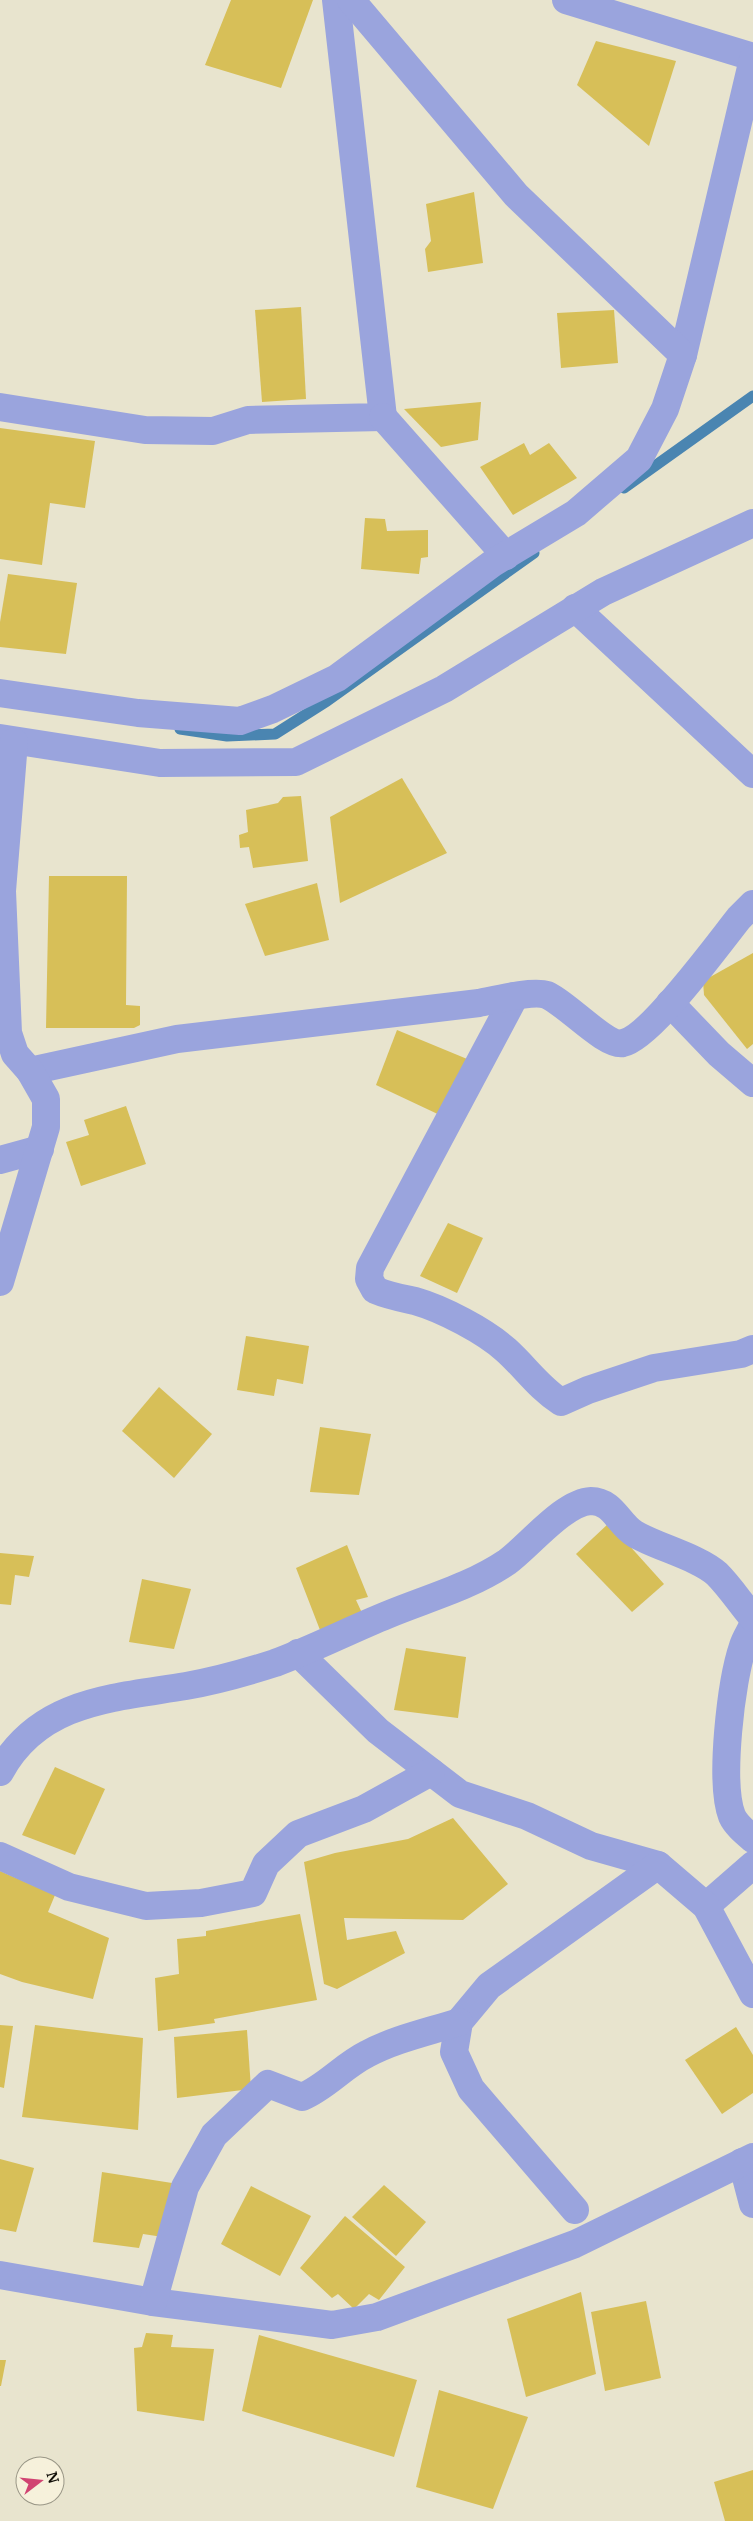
<svg xmlns="http://www.w3.org/2000/svg" width="753" height="2521" font-family="Merriweather,serif">
<style>
.lines{fill:none;stroke-linecap:round;stroke-linejoin:round}
.stream{stroke:#4a85b1;stroke-width:11}
.building{fill:#d7bf58}
.street{stroke:#9aa4dd;stroke-width:28}
</style>
<rect width="100%" height="100%" fill="#e8e4ce"/>
<g class="lines">
<g class="stream">
<path d="M624,488L753,396"/>
<path d="M180,729L227,736L275,734L327,701L534,553"/>
</g>
</g>
<g class="building">
<path d="M231,0H313L281,88L205,65Z"/>
<path d="M596,41L676,61L649,146L577,85Z"/>
<path d="M474,192L483,263L428,272L425,249L431,241L426,204Z"/>
<path d="M301,307L306,399L262,402L255,310Z"/>
<path d="M614,310L618,363L561,368L557,313Z"/>
<path d="M481,402L478,440L441,447L404,409Z"/>
<path d="M0,428L95,441L85,508L50,503L42,565L0,559Z"/>
<path d="M524,443L530,455L549,443L577,478L513,515L480,467Z"/>
<path d="M365,518L385,519L387,531L428,530V557L421,558L419,574L361,569Z"/>
<path d="M8,574L77,583L66,654L0,647V622Z"/>
<path d="M402,778L447,853L340,903L330,817Z"/>
<path d="M301,796L308,861L253,868L249,847L240,848L239,835L248,832L246,810L278,803L283,797Z"/>
<path d="M49,876H127L126,1005L140,1006V1025L134,1028H46Z"/>
<path d="M317,883L329,940L265,956L245,904Z"/>
<path d="M753,953V1044L747,1049L704,995L703,981Z"/>
<path d="M397,1030L472,1061L444,1117L376,1085Z"/>
<path d="M126,1106L146,1164L81,1186L66,1142L89,1135L84,1120Z"/>
<path d="M448,1223L483,1238L457,1293L420,1276Z"/>
<path d="M246,1336L309,1346L303,1384L277,1379L274,1396L237,1390Z"/>
<path d="M159,1387L212,1434L174,1478L122,1431Z"/>
<path d="M320,1427L371,1434L359,1495L310,1492Z"/>
<path d="M609,1523L664,1584L632,1612L576,1554Z"/>
<path d="M347,1545L368,1597L356,1600L362,1613L320,1630L296,1568Z"/>
<path d="M0,1553L34,1556L29,1577L15,1575L11,1605L0,1604Z"/>
<path d="M142,1579L191,1589L174,1649L129,1642Z"/>
<path d="M406,1648L466,1657L458,1718L394,1710Z"/>
<path d="M55,1767L105,1789L75,1855L22,1835Z"/>
<path d="M453,1818L508,1884L463,1920L344,1918L347,1940L396,1931L405,1953L337,1989L324,1984L304,1862L335,1853L408,1839Z"/>
<path d="M0,1871L55,1895L48,1912L109,1938L93,1999L22,1982L0,1974Z"/>
<path d="M300,1914L317,2000L214,2019L215,2023L158,2031L155,1978L179,1974L177,1939L206,1936V1931Z"/>
<path d="M0,2025L13,2026L4,2088L0,2087Z"/>
<path d="M35,2025L143,2038L138,2130L22,2117Z"/>
<path d="M736,2027L753,2055V2093L722,2114L685,2060Z"/>
<path d="M247,2030L251,2089L177,2098L174,2037Z"/>
<path d="M0,2159L34,2168L16,2232L0,2229Z"/>
<path d="M102,2172L172,2183L163,2237L143,2234L139,2248L93,2242Z"/>
<path d="M384,2185L426,2222L396,2256L352,2217Z"/>
<path d="M251,2186L311,2216L280,2276L221,2244Z"/>
<path d="M345,2216L405,2267L379,2300L369,2294L354,2309L338,2294L332,2298L300,2268Z"/>
<path d="M581,2292L596,2374L526,2397L507,2319Z"/>
<path d="M646,2301L661,2378L605,2391L591,2312Z"/>
<path d="M146,2333L173,2335L171,2347L214,2349L204,2421L137,2411L134,2348L142,2347Z"/>
<path d="M259,2335L417,2380L394,2457L242,2411Z"/>
<path d="M0,2360H6L1,2386H0Z"/>
<path d="M439,2390L528,2417L493,2509L416,2487Z"/>
<path d="M753,2470V2521H725L714,2482Z"/>
</g>
<g class="lines">
<g class="street">
<path d="M566,0L753,57"/>
<path d="M683,355L753,59"/>
<path d="M0,407L145,430L213,431L248,420L383,417L336,0"/>
<path d="M383,417L506,556"/>
<path d="M575,608L753,774"/>
<path d="M0,693L138,713L240,721L273,709L337,678L493,563L576,513L639,459L665,409L683,355L516,195L351,0"/>
<path d="M0,738L160,763L296,762L444,689L603,592L753,523"/>
<path d="M515,996L370,1268L369,1279L375,1290C389,1296 401,1298 415,1301C443,1309 485,1331 506,1350C525,1367 539,1388 561,1402L588,1390L654,1368L741,1354L753,1349"/>
<path d="M670,1003L719,1054L753,1083"/>
<path d="M30,1071L177,1039L479,1003C494,1000 533,990 547,995C566,1003 606,1047 623,1043C650,1038 719,943 739,918L753,904"/>
<path d="M0,1160L40,1149"/>
<path d="M0,1282L46,1127V1099L30,1071L15,1054L8,1033L2,891L14,742"/>
<path d="M753,1625C750,1632 745,1639 743,1646C731,1681 719,1783 732,1816C736,1825 746,1833 753,1839"/>
<path d="M298,1653L378,1731L460,1794L527,1816L591,1846L658,1865"/>
<path d="M0,1772C39,1700 114,1698 186,1686C215,1681 247,1672 275,1663C313,1649 350,1630 387,1615C428,1598 470,1587 507,1562C529,1546 564,1502 591,1501C613,1501 619,1525 635,1534C657,1547 698,1557 717,1574C730,1587 741,1604 753,1618"/>
<path d="M0,1856L69,1887L146,1906L201,1903L253,1893L266,1864L298,1834L364,1809L431,1772"/>
<path d="M706,1906L753,1865"/>
<path d="M742,2162L753,2204"/>
<path d="M575,2210L471,2089L454,2052L459,2022L489,1986L658,1865L706,1906L753,1994"/>
<path d="M0,2275L153,2302L332,2325L377,2317L575,2244L753,2157"/>
<path d="M153,2302L185,2187L214,2135L268,2084L302,2097C326,2087 343,2066 367,2054C395,2039 428,2032 459,2022"/>
</g>
</g>
<g transform="translate(40 2481) rotate(74)"><circle r="24" fill="#f6f1db" stroke="#9a9787"/>
<path d="M0-4L9 19L0 12L-9 19Z" fill="#d14472"/>
<text y="-8" font-size="14" font-weight="bold" text-anchor="middle" fill="#110f08">N</text>
</g>
</svg>
